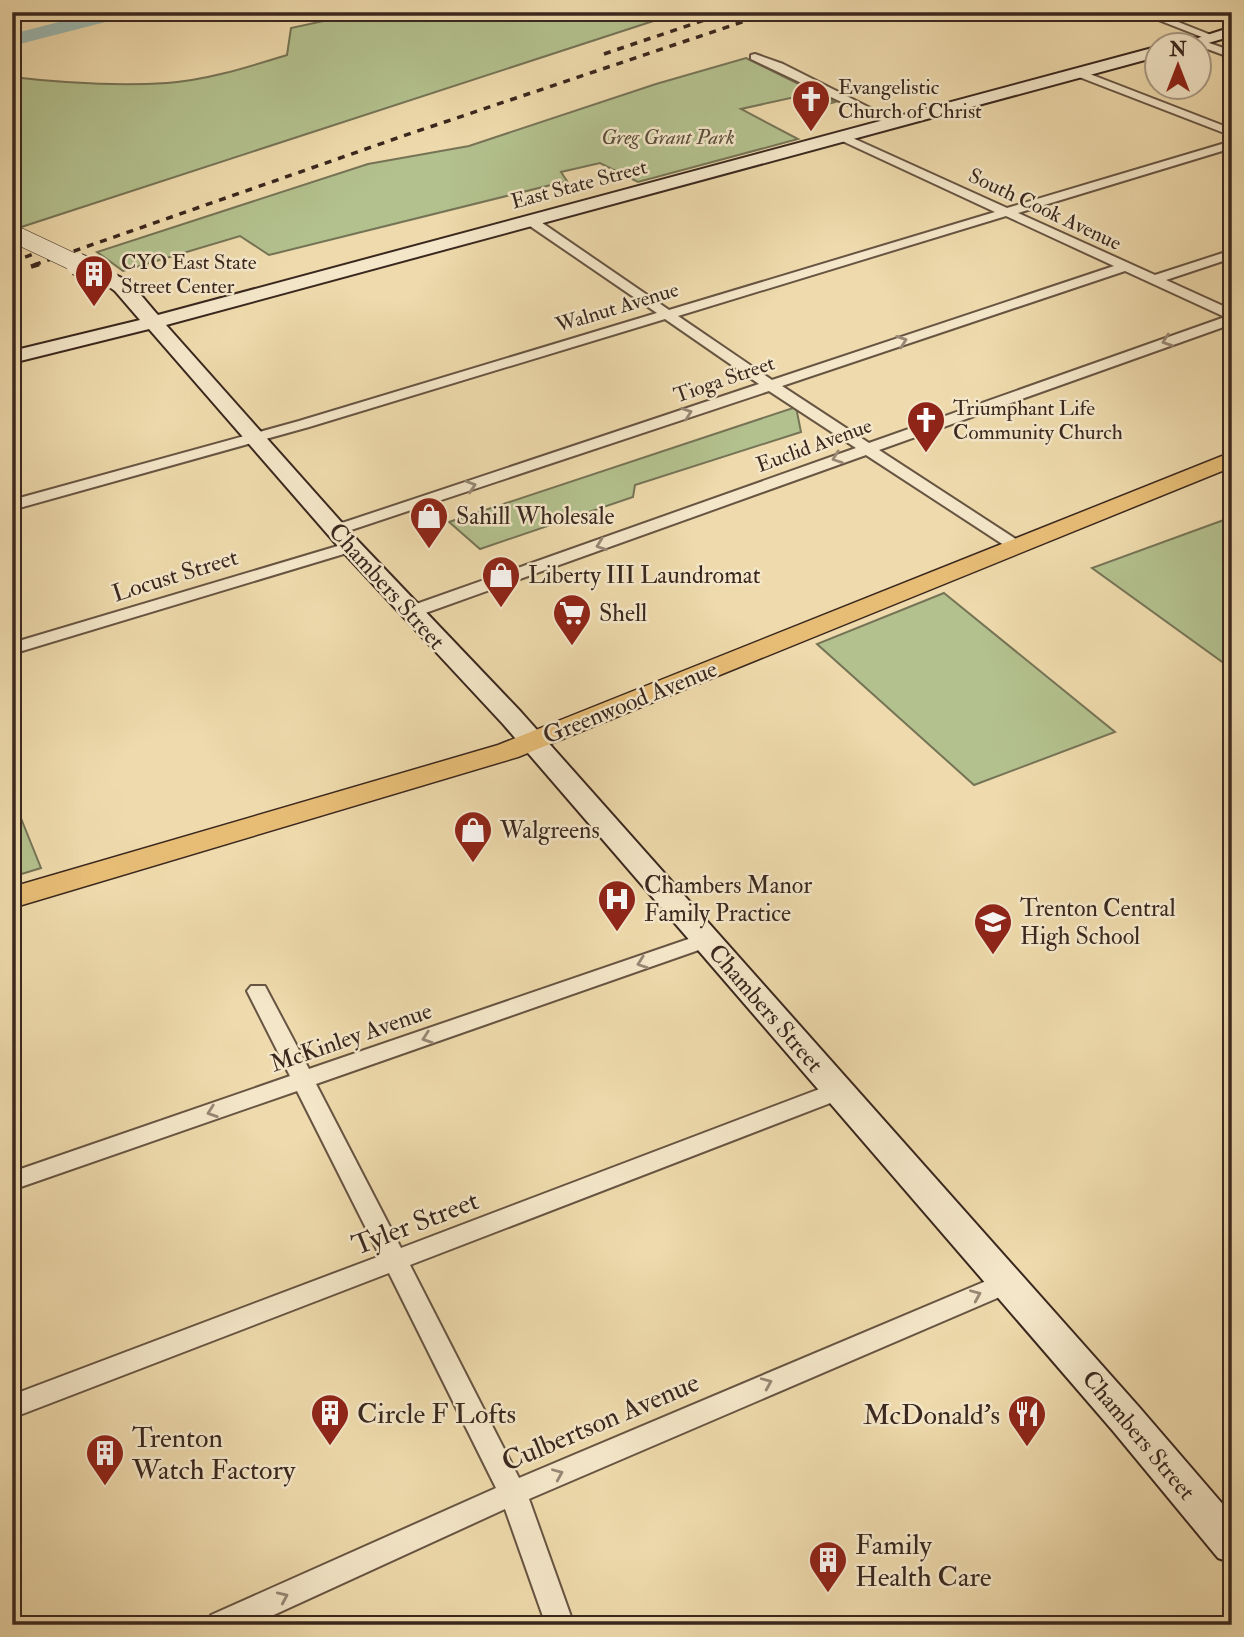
<svg xmlns="http://www.w3.org/2000/svg" width="1244" height="1637" font-family="'IM FELL Double Pica',serif">
<style>
.green{fill:#b3c18e;stroke:#767456;stroke-width:2}
.lines{fill:none;stroke-linecap:round;stroke-linejoin:round}
.river{fill:#9cb9b2;fill-rule:evenodd}
.street-casing{stroke:#675442;stroke-width:4}
.secondary-casing{stroke:#3a271e;stroke-width:4}
.primary-casing{stroke:#3a271e;stroke-width:3}
.street{fill:#f4e7c9;fill-rule:evenodd}
.secondary{fill:#f4e7c9;fill-rule:evenodd}
.primary{fill:#e7bd76;fill-rule:evenodd}
.rail-far1{stroke:#3a271e;stroke-width:3.5;stroke-dasharray:7 7;stroke-linecap:butt}
.rail{stroke:#3a271e;stroke-width:4.5;stroke-dasharray:10 10;stroke-linecap:butt}
.secondary-bridge-far1-casing{stroke:#3a271e;stroke-width:18;stroke-linecap:butt}
.secondary-bridge-casing{stroke:#3a271e;stroke-width:24;stroke-linecap:butt}
.secondary-bridge-far1{stroke:#f4e7c9;stroke-width:17}
.secondary-bridge{stroke:#f4e7c9;stroke-width:22}
.oneway{stroke:#978774}
.labels{text-anchor:middle;stroke-width:5;stroke-linejoin:round;paint-order:stroke}
.far-poi-label{font-size:21px;fill:#3a271e;stroke:#f4e7c9;text-anchor:start}
.far-park-label{font-size:21px;font-style:italic;fill:#584e3a;stroke:#f4e7c9}
.far-street-label{font-size:21px;fill:#3a271e;stroke:#f4e7c9}
.poi-label{font-size:24px;fill:#3a271e;stroke:#f4e7c9;text-anchor:start}
.street-label{font-size:24px;fill:#3a271e;stroke:#f4e7c9}
.near-street-label{font-size:28px;fill:#3a271e;stroke:#f4e7c9}
.near-poi-label{font-size:28px;fill:#3a271e;stroke:#f4e7c9;text-anchor:start}
</style>
<rect width="100%" height="100%" fill="#eedaac"/>
<filter id="stains"><feTurbulence type="fractalNoise" baseFrequency=".00286" numOctaves="4"/><feColorMatrix values="0 0 0 0 .2 0 0 0 0 .09 0 0 0 0 .02 0 0 0 .5 -.17"/></filter>
<radialGradient id="worn" r=".72"><stop offset=".6" stop-color="#630" stop-opacity="0"/><stop offset="1" stop-color="#630" stop-opacity=".3"/></radialGradient>
<g class="green">
<path d="M365,12H681L12,230V77C63,83 116,86 167,83C208,80 248,67 287,55L291,28Z"/>
<path d="M746,58L835,102L818,107L795,97L741,109L798,139L638,182L600,163L561,172L567,181L269,255L240,236L123,271L97,252L368,164L469,146L656,84Z"/>
<path d="M796,407L801,432L635,485L633,497L480,549L449,522Z"/>
<path d="M1232,517V669L1092,568Z"/>
<path d="M944,593L1115,732L974,785L817,644Z"/>
<path d="M12,796L41,868L12,877Z"/>
</g>
<g class="lines">
<path class="river" d="M98,12H131L129,16L12,46V34Z"/>
<defs>
<g id="street">
<path d="M1138,12H1153L1216,37L1207,39Z"/>
<path d="M1195,38L1232,51V58L1191,43L1190,41Z"/>
<path d="M755,54L783,64L900,123L890,125L751,59V55Z"/>
<path d="M1074,71H1082L1232,129V136L1074,75Z"/>
<path d="M838,135H846L1007,208L1232,141V148L1018,213L1155,275L1232,250V258L1166,280L1232,310V324L879,450L1022,543V549H1010L866,455L417,616L411,617L403,612L405,608L856,448L769,391L342,533L336,535L328,530L330,527L759,384L665,319L309,427L12,510V500L299,421L657,313L527,224V218H535L669,310L995,212L838,139ZM1006,216L1114,266L772,380L678,316ZM1125,271L1225,317L869,443L782,386Z"/>
<path d="M351,542L359,547L357,550L12,654V643Z"/>
<path d="M706,933L713,935L716,940L713,945L316,1084L401,1248L830,1085L838,1083L846,1085L849,1091L846,1097L410,1265L519,1478L998,1276L1007,1273L1016,1276L1019,1283L1016,1290L529,1499L574,1625H546L505,1509L252,1625H207L211,1615L496,1488L389,1273L12,1418V1395L380,1256L297,1091L12,1190V1172L290,1076L247,991L251,986H265L309,1069Z"/>
</g>
<g id="secondary">
<path d="M1232,27V36L1198,46H1173Z"/>
<path d="M1156,47V57L166,325L359,542L521,712L1139,1407L1232,1515V1563L1218,1558L1113,1431L503,724L343,552L149,329L12,363V351L140,320L115,291L97,278L100,274C124,268 144,300 158,315Z"/>
</g>
<path id="primary" d="M1232,452V467L518,757L12,908V887L498,745Z"/>
</defs>
<use href="#street" class="street-casing"/>
<use href="#secondary" class="secondary-casing"/>
<use href="#primary" class="primary-casing"/>
<use href="#street" class="street"/>
<use href="#secondary" class="secondary"/>
<use href="#primary" class="primary"/>
<g class="rail-far1">
<path d="M604,54L728,12"/>
<path d="M12,262L47,249"/>
<path d="M34,265L403,136L772,12"/>
</g>
<path class="rail" d="M12,273L39,264"/>
<defs>
<path id="secondary-bridge-far1" d="M12,233L80,265"/>
<path id="secondary-bridge" d="M77,264L107,278"/>
</defs>
<use href="#secondary-bridge-far1" class="secondary-bridge-far1-casing"/>
<use href="#secondary-bridge" class="secondary-bridge-casing"/>
<use href="#secondary-bridge-far1" class="secondary-bridge-far1"/>
<use href="#secondary-bridge" class="secondary-bridge"/>
</g>
<defs><path id="oneway-chevron" d="M-2-3.5L2.5 0L-2 3.5" fill="none" stroke-width="1.6" stroke-linecap="round" stroke-linejoin="round" transform="scale(1.75)"/></defs>
<g class="oneway">
<use href="#oneway-chevron" transform="translate(902 341) rotate(-19)"/>
<use href="#oneway-chevron" transform="translate(1167 341) rotate(161)"/>
<use href="#oneway-chevron" transform="translate(687 413) rotate(-19)"/>
<use href="#oneway-chevron" transform="translate(837 458) rotate(160)"/>
<use href="#oneway-chevron" transform="translate(471 486) rotate(-18)"/>
<use href="#oneway-chevron" transform="translate(601 545) rotate(160)"/>
<use href="#oneway-chevron" transform="translate(642 963) rotate(160)"/>
<use href="#oneway-chevron" transform="translate(427 1038) rotate(161)"/>
<use href="#oneway-chevron" transform="translate(212 1112) rotate(161)"/>
<use href="#oneway-chevron" transform="translate(976 1295) rotate(-23)"/>
<use href="#oneway-chevron" transform="translate(767 1383) rotate(-23)"/>
<use href="#oneway-chevron" transform="translate(558 1474) rotate(-23)"/>
<use href="#oneway-chevron" transform="translate(283 1597) rotate(-24)"/>
</g>
<defs>
<symbol id="church-pin" viewBox="-11 -11 22 30"><path d="M0 17L-7.5 6A9.5 9.5 0 1 1 7.5 6Z" fill="#8f2418" stroke="#f4e7c9"/><path d="M-1.2-6h2.4v3.5h3.3v2.4h-3.3V6h-2.4V-.1h-3.3v-2.4h3.3Z" fill="#fff"/></symbol>
<symbol id="building-pin" viewBox="-11 -11 22 30"><path d="M0 17L-7.5 6A9.5 9.5 0 1 1 7.5 6Z" fill="#8f2418" stroke="#f4e7c9"/><path d="M-4-6H4V6H1V3H-1V6H-4ZM-2.5-4.3h1.7v1.8h-1.7ZM.8-4.3h1.7v1.8H.8ZM-2.5-1h1.7V.8h-1.7ZM.8-1h1.7V.8H.8Z" fill="#fff"/></symbol>
<symbol id="shop-pin" viewBox="-11 -11 22 30"><path d="M0 17L-7.5 6A9.5 9.5 0 1 1 7.5 6Z" fill="#8f2418" stroke="#f4e7c9"/><path d="M-5-2.5h2.3a2.7 3.5 0 0 1 5.4 0H5L5.5 6h-11ZM-1.5-2.5h3a1.5 2.3 0 0 0-3 0Z" fill="#fff"/></symbol>
<symbol id="supermarket-pin" viewBox="-11 -11 22 30"><path d="M0 17L-7.5 6A9.5 9.5 0 1 1 7.5 6Z" fill="#8f2418" stroke="#f4e7c9"/><path d="M-6-5.5h2.5l.6 2H6L4.5 2H-2.5L-4.4-4H-6ZM-1.5 3.2a1.3 1.3 0 1 0 .1 0ZM3 3.2a1.3 1.3 0 1 0 .1 0Z" fill="#fff"/></symbol>
<symbol id="hospital-pin" viewBox="-11 -11 22 30"><path d="M0 17L-7.5 6A9.5 9.5 0 1 1 7.5 6Z" fill="#8f2418" stroke="#f4e7c9"/><path d="M-5-5h3v3.5h4V-5h3V5h-3V1.5h-4V5h-3Z" fill="#fff"/></symbol>
<symbol id="school-pin" viewBox="-11 -11 22 30"><path d="M0 17L-7.5 6A9.5 9.5 0 1 1 7.5 6Z" fill="#8f2418" stroke="#f4e7c9"/><path d="M0-5L7-2L0 1L-7-2ZM-4 1L0 2.5L4 1V4Q0 6-4 4Z" fill="#fff"/></symbol>
<symbol id="restaurant-pin" viewBox="-11 -11 22 30"><path d="M0 17L-7.5 6A9.5 9.5 0 1 1 7.5 6Z" fill="#8f2418" stroke="#f4e7c9"/><path d="M-5-6h1v4h1v-4h1v4h1v-4h1v5L-1.5 .5V6h-2V.5L-5-1ZM5-6V6H3V1.5H1.5Q1.5-4 5-6Z" fill="#fff"/></symbol>
</defs>
<g fill-rule="evenodd">
<use href="#church-pin" x="789" y="77" width="44" height="60"/>
<use href="#building-pin" x="72" y="252" width="44" height="60"/>
<use href="#church-pin" x="904" y="398" width="44" height="60"/>
<use href="#shop-pin" x="407" y="494" width="44" height="60"/>
<use href="#shop-pin" x="479" y="553" width="44" height="60"/>
<use href="#supermarket-pin" x="550" y="591" width="44" height="60"/>
<use href="#shop-pin" x="451" y="808" width="44" height="60"/>
<use href="#hospital-pin" x="595" y="877" width="44" height="60"/>
<use href="#school-pin" x="971" y="900" width="44" height="60"/>
<use href="#building-pin" x="308" y="1391" width="44" height="60"/>
<use href="#restaurant-pin" x="1005" y="1392" width="44" height="60"/>
<use href="#building-pin" x="83" y="1431" width="44" height="60"/>
<use href="#building-pin" x="806" y="1538" width="44" height="60"/>
</g>
<g class="labels">
<g class="far-poi-label">
<text x="838" y="94">Evangelistic<tspan x="838" dy="24">Church of Christ</tspan></text>
<text x="121" y="269">CYO East State<tspan x="121" dy="24">Street Center</tspan></text>
<text x="953" y="415">Triumphant Life<tspan x="953" dy="24">Community Church</tspan></text>
</g>
<g class="far-park-label">
<text x="668" y="144">Greg Grant Park</text>
</g>
<g class="far-street-label">
<text transform="translate(579 184) rotate(-15)" y="7">East State Street</text>
<text transform="translate(1045 209) rotate(25)" y="7">South Cook Avenue</text>
<text transform="translate(617 307) rotate(-17)" y="7">Walnut Avenue</text>
<text transform="translate(724 379) rotate(-19)" y="7">Tioga Street</text>
<text transform="translate(814 445) rotate(-20)" y="7">Euclid Avenue</text>
</g>
<g class="poi-label">
<text x="456" y="524">Sahill Wholesale</text>
<text x="528" y="583">Liberty III Laundromat</text>
<text x="599" y="621">Shell</text>
<text x="500" y="838">Walgreens</text>
<text x="644" y="893">Chambers Manor<tspan x="644" dy="28">Family Practice</tspan></text>
<text x="1020" y="916">Trenton Central<tspan x="1020" dy="28">High School</tspan></text>
</g>
<g class="street-label">
<text transform="translate(175 575) rotate(-17)" y="8">Locust Street</text>
<text transform="translate(387 586) rotate(48)" y="8">Chambers Street</text>
<text transform="translate(630 702) rotate(-22)" y="8">Greenwood Avenue</text>
<text transform="translate(766 1008) rotate(49)" y="8">Chambers Street</text>
<text transform="translate(351 1037) rotate(-19)" y="8">McKinley Avenue</text>
<text transform="translate(1139 1435) rotate(50)" y="8">Chambers Street</text>
</g>
<g class="near-street-label">
<text transform="translate(415 1222) rotate(-21)" y="10">Tyler Street</text>
<text transform="translate(600 1421) rotate(-23)" y="10">Culbertson Avenue</text>
</g>
<g class="near-poi-label">
<text x="357" y="1423">Circle F Lofts</text>
<text x="1000" y="1424" text-anchor="end">McDonald's</text>
<text x="132" y="1447">Trenton<tspan x="132" dy="32">Watch Factory</tspan></text>
<text x="855" y="1554">Family<tspan x="855" dy="32">Health Care</tspan></text>
</g>
</g>
<rect width="1244" height="1637" fill="none" stroke="#eedaac" stroke-width="42"/>
<rect x="14" y="14" width="1216" height="1609" fill="none" stroke="#3a271e" stroke-width="3.5"/>
<rect x="21" y="21" width="1202" height="1595" fill="none" stroke="#3a271e" stroke-width="2"/>
<g transform="translate(1178 66)"><circle r="33" fill="#f4e7c9" stroke="#aa9a85" stroke-width="2"/>
<path d="M0-5L12 26L0 18L-12 26Z" fill="#8f2418"/>
<text y="-10" font-size="19" font-weight="bold" text-anchor="middle" fill="#3a271e">N</text>
</g>
<rect width="100%" height="100%" filter="url(#stains)"/>
<rect width="100%" height="100%" fill="url(#worn)"/>
</svg>
